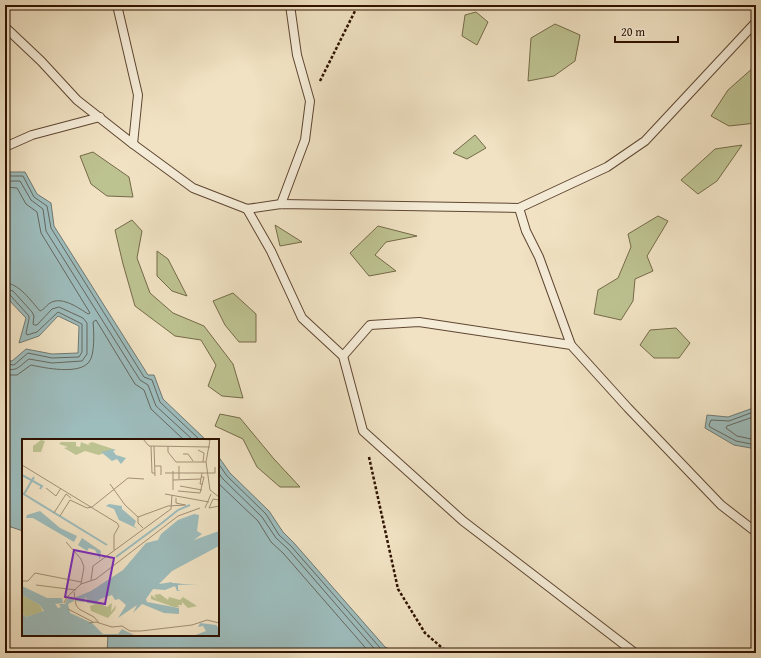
<svg xmlns="http://www.w3.org/2000/svg" width="761" height="658" font-family="'Gentium Book Plus',serif">
<style>
.green{fill:#bdc291;stroke:#766a48}
.water{fill:#9dbcbc;stroke:#717871}
.lines{fill:none;stroke-linecap:round;stroke-linejoin:round}
.shore{stroke:#66675e;stroke-width:1}
.lane-casing{stroke:#5f4631;stroke-width:10}
.path{stroke:#2f1200;stroke-width:2.5;stroke-dasharray:3 2;stroke-linecap:butt}
.lane{stroke:#f5ecd8;stroke-width:8}
.inset-river{fill:none;stroke:#9dbcbc;stroke-width:2}
.inset-road{fill:none;stroke:#a38f75;stroke-width:1}
.view{fill:#7b2cbf;fill-opacity:0.15;stroke:#7b2cbf;stroke-width:2}
.inset-edge{fill:none;stroke:#2f1200;stroke-width:2}
</style>
<rect width="100%" height="100%" fill="#f0e2c3"/>
<filter id="stains"><feTurbulence type="fractalNoise" baseFrequency=".005" numOctaves="4"/><feColorMatrix values="0 0 0 0 .2 0 0 0 0 .09 0 0 0 0 .02 0 0 0 .5 -.17"/></filter>
<radialGradient id="worn" r=".72"><stop offset=".6" stop-color="#630" stop-opacity="0"/><stop offset="1" stop-color="#630" stop-opacity=".3"/></radialGradient>
<g class="green">
<path d="M476,12L488,22L477,45L462,36L465,15Z"/>
<path d="M555,24L580,35L575,61L554,76L528,81L531,38Z"/>
<path d="M754,67H756V123L729,126L711,116L728,90Z"/>
<path d="M475,135L486,148L467,159L453,153Z"/>
<path d="M742,145L717,181L698,194L681,180L715,149Z"/>
<path d="M93,152L129,177L133,197L107,196L91,184L80,156Z"/>
<path d="M658,216L668,221L647,256L653,271L635,279L633,301L621,320L594,314L598,290L618,278L631,247L628,234Z"/>
<path d="M132,220L142,231L137,258L150,293L173,313L204,326L233,364L243,398L222,396L208,386L216,365L201,340L175,336L135,306L123,264L115,230Z"/>
<path d="M275,225L302,242L280,246Z"/>
<path d="M378,226L417,236L386,242L375,255L396,271L369,276L350,253Z"/>
<path d="M157,251L168,259L187,296L172,291L157,276Z"/>
<path d="M233,293L256,314V342H239L225,325L213,301Z"/>
<path d="M676,328L690,343L679,358H654L640,345L650,330Z"/>
<path d="M220,414L240,418L274,459L300,487H280L257,467L243,439L215,426Z"/>
</g>
<g class="water">
<path d="M5,172H25L37,194L51,203L54,226L148,375H154L163,399L206,440H23V531L5,525V360L12,361L26,349L52,354L78,353L79,326L58,316L39,336L19,343L26,318L7,298L5,297Z"/>
<path d="M756,407V449L734,445L705,428L707,415L728,417Z"/>
<path d="M218,456L230,473L269,511L283,532L294,543L385,647L398,653H107L108,635H218Z"/>
</g>
<g class="lines">
<g class="shore">
<path d="M5,176H23L34,197L47,206L51,228L144,377L152,380L160,402L200,440"/>
<path d="M5,181H20L31,200L43,209L46,231L140,380L148,385L156,406L193,440"/>
<path d="M5,187L17,188L26,204L37,212L41,233L90,313L88,314C79,308 63,297 52,302C47,304 44,310 40,311C31,301 19,283 5,283"/>
<path d="M5,289L13,291L32,312L34,316L33,324L34,325H37L52,309L59,307L83,318L87,323V354L82,361L52,363L29,359C20,365 18,372 5,369"/>
<path d="M5,294L10,295L29,316V319L26,333L27,335L37,332L58,312L82,324V352L79,357L52,358L28,353L14,365L5,364"/>
<path d="M5,375H17L31,365C45,368 79,375 89,362C95,355 94,331 93,322L96,320L135,384L144,390L151,409L184,440"/>
<path d="M756,411L729,421L711,420L709,425L710,427L736,441L756,445"/>
<path d="M756,416L727,426L726,428L737,436L756,440"/>
<path d="M218,463L227,476L266,514L279,535L291,546L382,650L388,653"/>
<path d="M218,472L223,479L262,517L276,538L288,549L378,653"/>
<path d="M218,483L258,521L271,542L283,553L370,653"/>
</g>
<defs>
<g id="lane">
<path d="M117,5L138,95L133,144"/>
<path d="M5,27L41,61L77,100L133,144L193,188L247,209L281,204L519,208L607,167L645,141L756,22"/>
<path d="M5,147L32,135L100,117"/>
<path d="M281,204L305,140L310,101L297,55L290,5"/>
<path d="M519,208L526,231L539,257L571,345"/>
<path d="M247,209L271,251L302,318L343,356L363,431L463,521L635,653"/>
<path d="M343,356L370,325L419,322L571,345L628,408L721,505L756,532"/>
</g>
</defs>
<use href="#lane" class="lane-casing"/>
<g class="path">
<path d="M320,81L358,5"/>
<path d="M369,457L398,589L425,633L448,653"/>
</g>
<use href="#lane" class="lane"/>
</g>
<g transform="translate(22 439)">
<rect width="197" height="197" fill="#f0e2c3"/>
<path d="M19,1L23,2L19,13H11V7ZM39,3H54V7L58,8L59,3L69,7L66,5L70,3L91,10L77,16L63,12L54,16L42,9L46,8L37,5ZM138,155L146,161L147,158L158,161L161,158L175,167L166,169L160,163V166H155L158,168H152L129,160V156L135,160L132,156ZM0,156L18,166L21,173L4,178L0,173ZM76,164L85,168L90,164L89,173L94,166L93,171L86,179L69,172L68,167Z" fill="#bdc291"/>
<path d="M91,10L94,11L91,12L94,16L104,19L99,25L95,20L90,22L79,13ZM87,65L100,67V70L114,82L112,87L116,90L97,81L92,70L84,67ZM18,72L38,89L55,97L52,103L11,79H4L5,76ZM172,75L177,76L175,92L180,95L172,101L197,92V107L150,132L137,145L150,143V144H153L161,145H176L156,146V151L159,152H155L153,147L143,151L131,150L124,160L125,163L157,169V175L142,174L120,165L111,174L115,166L96,179L104,166L97,160L93,161L90,156L78,160L73,165L65,164L64,157L62,163L54,162V158L69,152L101,131L124,104L136,101L139,95L156,81ZM60,99L79,112L78,120L73,111L67,109L65,112L56,106ZM0,147L25,159H40L41,164L33,165L36,169L39,168L37,165H43L45,160L51,158L52,162L46,165L48,174L70,184L81,195H96L100,190L114,197H0V174L4,178L22,172L18,166L0,156ZM178,184L194,186L197,189V197H171L184,192L181,187L176,188Z" fill="#9dbcbc"/>
<path class="inset-river" d="M0,36L20,47L18,50M0,54L85,106M2,55L12,38M140,84L156,71L168,66M94,118L140,84"/>
<path class="inset-road" d="M121,0L127,7L188,8M132,0H162M181,0L188,1L184,23L188,51L197,58M129,7L130,34H133M132,7L133,37M146,7V13L154,23H184M176,11L182,14L181,23M161,15H166L171,22M0,26L95,84L97,87L92,96V111M133,27H139V36M143,34H193V28M180,34L178,45H181M157,40V27M151,41L179,40M88,45L103,66L116,78V84L121,89M158,47L180,51M24,49L34,57L39,49M151,51V32M156,52L178,54L182,38H179M143,55L187,63M154,59V64L163,66M48,61L65,69L70,68L106,39L122,40M197,61L191,60L187,69L197,67M183,69L189,55M32,74L44,55L49,59M38,77L48,61M116,78L146,67L164,66M69,141L71,127L149,70L150,56M0,142H6L13,134L59,143M59,145L74,140L156,77L178,69M14,146L54,151M52,153L54,166L57,170L72,178L77,184M42,164L45,158L59,145L62,128L59,120L44,103M46,170L71,183M67,184L74,183L90,188L100,187L108,192H119L170,186L185,181L197,184"/>
<path class="view" d="M52,111L92,119L83,165L43,158Z"/>
<rect width="197" height="197" class="inset-edge"/>
</g>
<rect width="761" height="658" fill="none" stroke="#f0e2c3" stroke-width="20"/>
<rect x="6" y="6" width="749" height="646" fill="none" stroke="#2f1200" stroke-width="2"/>
<rect x="10" y="10" width="741" height="638" fill="none" stroke="#2f1200"/>
<path d="M615 36v6h63v-6" fill="none" stroke="#2f1200" stroke-width="2"/>
<text x="621" y="36" font-size="12" fill="#2f1200" stroke="#f5ecd8" stroke-width="3" paint-order="stroke">20 m</text>
<rect width="100%" height="100%" filter="url(#stains)"/>
<rect width="100%" height="100%" fill="url(#worn)"/>
</svg>
